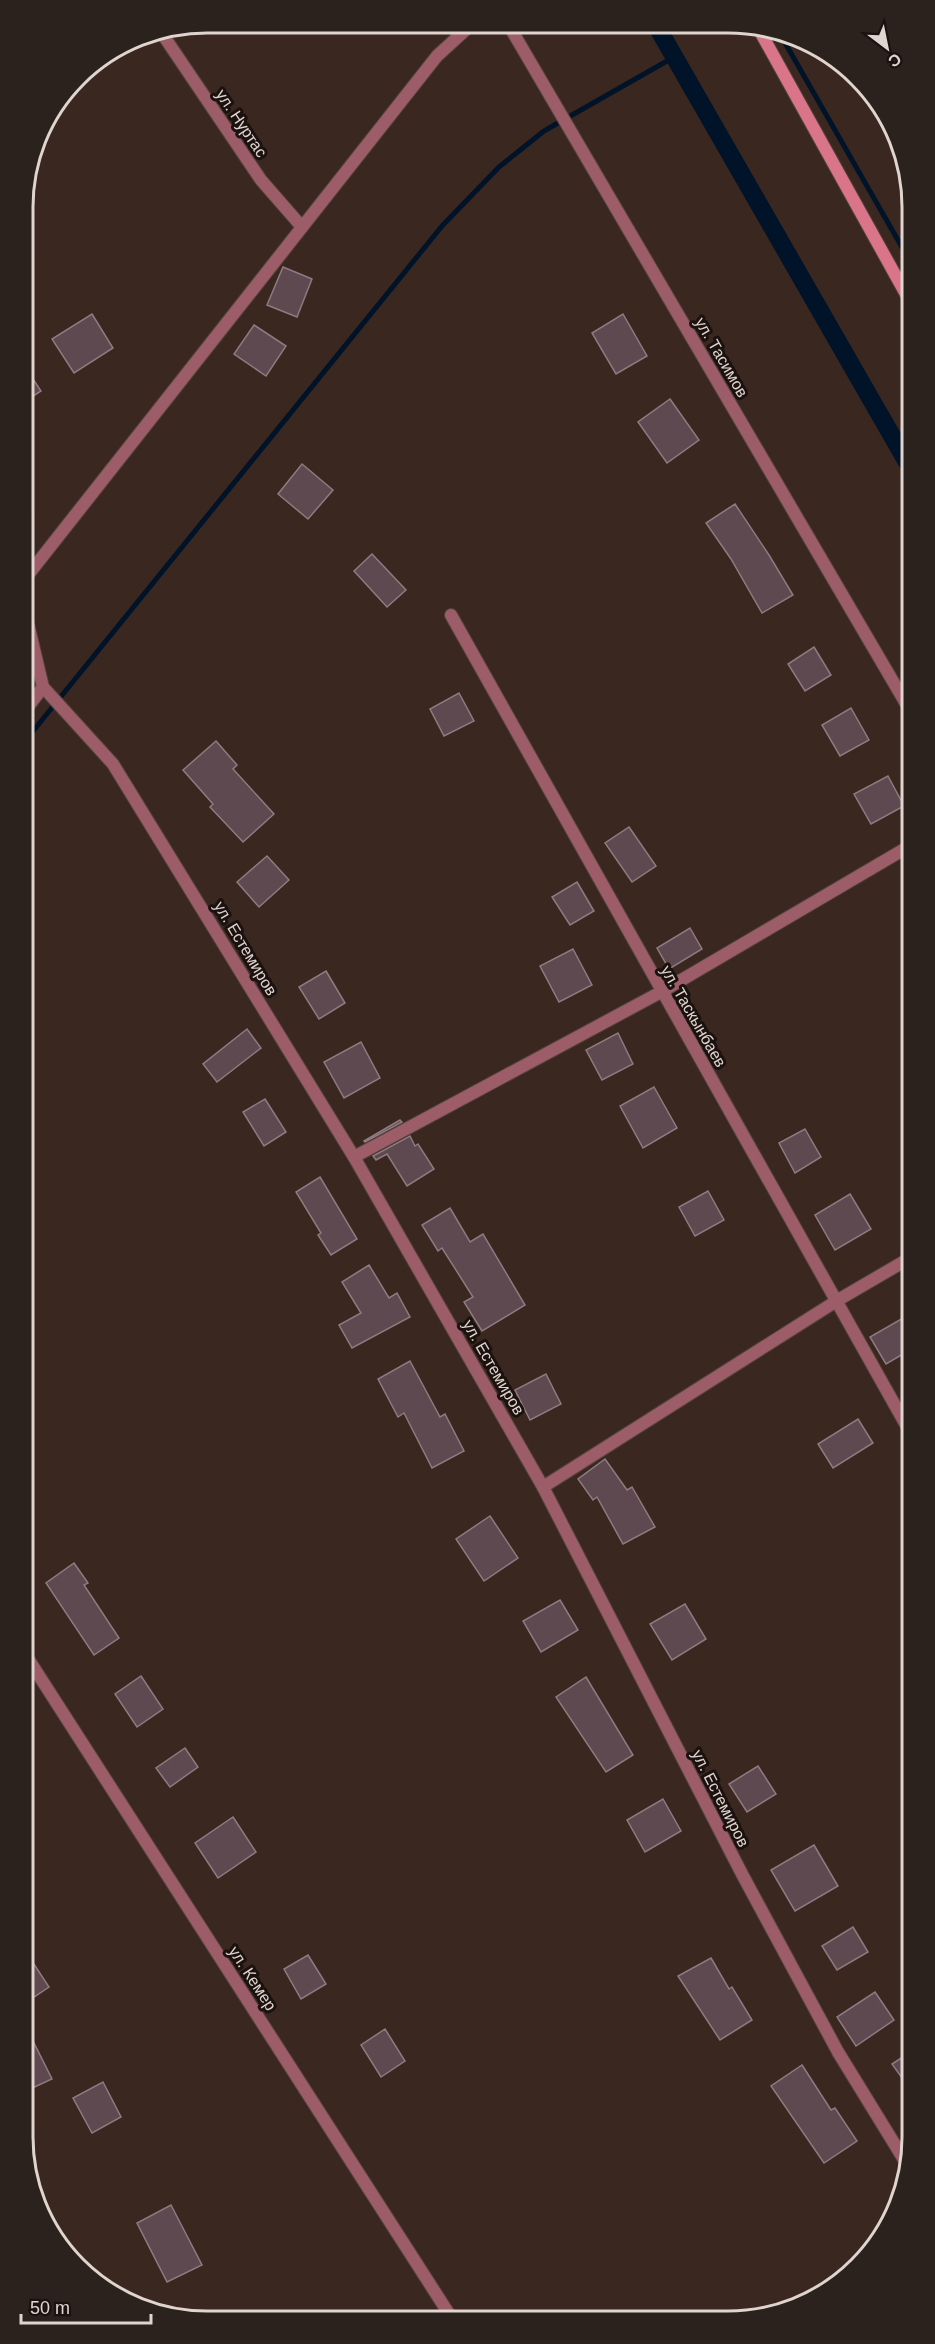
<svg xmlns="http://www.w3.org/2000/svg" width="935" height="2344" font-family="Arial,sans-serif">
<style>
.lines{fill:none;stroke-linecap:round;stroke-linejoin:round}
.stream{stroke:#011328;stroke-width:5}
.canal{stroke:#011328;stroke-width:18}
.building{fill:#5d494f;stroke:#907a81;stroke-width:1.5}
.street-casing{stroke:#54433c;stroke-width:14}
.secondary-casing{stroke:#54433c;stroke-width:14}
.street{stroke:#9c5c68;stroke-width:12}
.secondary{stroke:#da7589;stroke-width:12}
.labels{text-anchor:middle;stroke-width:6;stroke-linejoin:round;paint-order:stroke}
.street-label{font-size:16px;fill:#e0d4cf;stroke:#1b120f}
.rim{fill:none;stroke:#e0d4cf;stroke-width:3}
</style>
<rect width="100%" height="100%" fill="#392720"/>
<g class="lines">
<g class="stream">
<path d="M780,34L907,256"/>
<path d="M25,741L442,226L499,167L544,131L674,57"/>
</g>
<path class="canal" d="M656,25L907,462"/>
</g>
<g class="building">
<path d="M283,267L312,279L297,317L267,305Z"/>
<path d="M92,314L113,348L74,373L52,339Z"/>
<path d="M623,314L647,356L616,374L592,333Z"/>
<path d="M254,325L286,346L266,376L234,354Z"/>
<path d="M23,364L41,391L24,402V397Z"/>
<path d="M670,399L699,440L667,463L638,422Z"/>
<path d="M302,464L333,490L308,519L278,494Z"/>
<path d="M735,504L769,555L793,595L762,613L731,559L706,523Z"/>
<path d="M372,554L406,590L387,607L354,571Z"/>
<path d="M814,647L831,675L805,691L788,664Z"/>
<path d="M459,693L474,721L444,736L430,709Z"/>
<path d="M851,708L869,740L840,756L822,725Z"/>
<path d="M216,741L237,765L233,769L274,814L243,842L210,807L213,804L183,770Z"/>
<path d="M888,776L904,806L871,824L854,794Z"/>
<path d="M629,827L656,866L632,882L605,843Z"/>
<path d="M267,856L289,880L259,907L237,882Z"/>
<path d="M577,882L594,911L570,925L552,897Z"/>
<path d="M690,928L702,949L669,969L657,948Z"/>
<path d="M573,949L592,985L559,1002L540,966Z"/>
<path d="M326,971L345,1003L319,1019L299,987Z"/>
<path d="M247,1029L261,1048L217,1082L203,1064Z"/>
<path d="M618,1033L633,1064L602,1080L586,1050Z"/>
<path d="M361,1042L380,1078L344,1098L324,1062Z"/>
<path d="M654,1087L677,1128L643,1148L620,1106Z"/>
<path d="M265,1099L286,1132L264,1146L243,1112Z"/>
<path d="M400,1120L402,1122L365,1142L364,1141Z"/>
<path d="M805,1129L821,1157L795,1173L779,1143Z"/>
<path d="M410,1136L415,1146L418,1144L434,1169L407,1186L387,1154L376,1160L373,1156Z"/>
<path d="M320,1177L357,1239L331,1255L318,1235L321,1233L296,1192Z"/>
<path d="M708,1191L724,1220L695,1236L679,1207Z"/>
<path d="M850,1194L871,1229L835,1250L815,1215Z"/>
<path d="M450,1208L470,1242L483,1234L525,1305L482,1331L464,1302L473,1297L442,1248L438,1251L422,1225Z"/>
<path d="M369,1265L389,1298L397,1293L410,1317L352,1348L339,1325L361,1313L342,1282Z"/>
<path d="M910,1314V1350L886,1364L870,1337Z"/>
<path d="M410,1361L440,1417L445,1414L464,1451L432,1468L404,1413L398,1417L378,1379Z"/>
<path d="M546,1374L561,1404L530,1420L515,1390Z"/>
<path d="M858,1419L873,1443L833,1468L818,1444Z"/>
<path d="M605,1459L627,1490L632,1487L655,1527L623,1544L597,1497L593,1500L578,1479Z"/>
<path d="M490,1516L518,1558L484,1581L456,1539Z"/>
<path d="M74,1563L88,1583L84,1585L119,1638L94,1655L46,1583Z"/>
<path d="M560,1600L578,1630L541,1652L523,1621Z"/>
<path d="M685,1604L706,1639L672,1660L650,1624Z"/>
<path d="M141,1676L163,1709L137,1727L115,1694Z"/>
<path d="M586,1677L633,1755L606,1772L556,1697Z"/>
<path d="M185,1748L198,1767L170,1787L156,1768Z"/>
<path d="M758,1766L776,1794L747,1812L729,1784Z"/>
<path d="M663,1799L681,1831L645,1852L627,1820Z"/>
<path d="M233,1817L256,1852L218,1878L195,1843Z"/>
<path d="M814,1845L838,1886L795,1911L771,1870Z"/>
<path d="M853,1927L868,1952L837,1970L822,1946Z"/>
<path d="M28,1955L49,1987L28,2001Z"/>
<path d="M308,1955L326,1984L301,1999L284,1969Z"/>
<path d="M711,1958L729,1989L732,1987L752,2020L720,2040L678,1976Z"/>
<path d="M875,1992L894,2020L856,2046L837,2017Z"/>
<path d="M385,2029L405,2061L381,2077L361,2045Z"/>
<path d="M28,2031L52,2079L28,2090Z"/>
<path d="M912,2051V2092L892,2064Z"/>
<path d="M802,2065L831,2110L835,2108L857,2141L824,2163L771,2086Z"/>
<path d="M103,2082L121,2117L92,2133L73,2098Z"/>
<path d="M171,2205L202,2265L167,2282L137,2223Z"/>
</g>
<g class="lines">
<defs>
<g id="street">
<path d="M508,24L908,707"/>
<path d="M161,32L261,180L302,227"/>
<path d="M24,580L437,56L472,24"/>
<path d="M24,607L43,687L113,764L354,1157L543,1487L742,1874L838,2052L908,2166"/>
<path d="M451,615L910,1432"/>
<path d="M24,712L43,687"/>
<path d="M354,1157L661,992L908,847"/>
<path d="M543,1487L838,1300L910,1258"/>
<path d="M27,1657L451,2317"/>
</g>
<path id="secondary" d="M757,26L907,296"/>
</defs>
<use href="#street" class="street-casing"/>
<use href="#secondary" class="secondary-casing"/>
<use href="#street" class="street"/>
<use href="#secondary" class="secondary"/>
</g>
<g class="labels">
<g class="street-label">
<text transform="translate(242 123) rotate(56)" y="6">ул. Нуртас</text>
<text transform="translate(722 357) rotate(60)" y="6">ул. Тасимов</text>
<text transform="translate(246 948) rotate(59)" y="6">ул. Естемиров</text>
<text transform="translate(694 1016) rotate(60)" y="6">ул. Таскынбаев</text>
<text transform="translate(494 1367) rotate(60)" y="6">ул. Естемиров</text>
<text transform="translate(721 1798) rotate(63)" y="6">ул. Естемиров</text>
<text transform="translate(253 1978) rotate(57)" y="6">ул. Кемер</text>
</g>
</g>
<path d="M0 0H935V2344H0ZM207 33H728A174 174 0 0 1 902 207V2137A174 174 0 0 1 728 2311H207A174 174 0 0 1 33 2137V207A174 174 0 0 1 207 33Z" fill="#2b221e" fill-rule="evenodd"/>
<path class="rim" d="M207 33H728A174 174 0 0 1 902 207V2137A174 174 0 0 1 728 2311H207A174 174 0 0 1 33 2137V207A174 174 0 0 1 207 33Z"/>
<g transform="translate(887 48) rotate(148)" stroke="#1b120f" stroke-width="4.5" paint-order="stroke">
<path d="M0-4.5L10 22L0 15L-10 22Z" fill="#e0d4cf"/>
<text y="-9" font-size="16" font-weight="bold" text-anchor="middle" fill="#e0d4cf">С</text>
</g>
<path d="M21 2314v9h130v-9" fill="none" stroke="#e0d4cf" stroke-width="3"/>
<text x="30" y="2314" font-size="18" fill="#e0d4cf" stroke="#1b120f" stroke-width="4.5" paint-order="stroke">50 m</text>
</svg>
